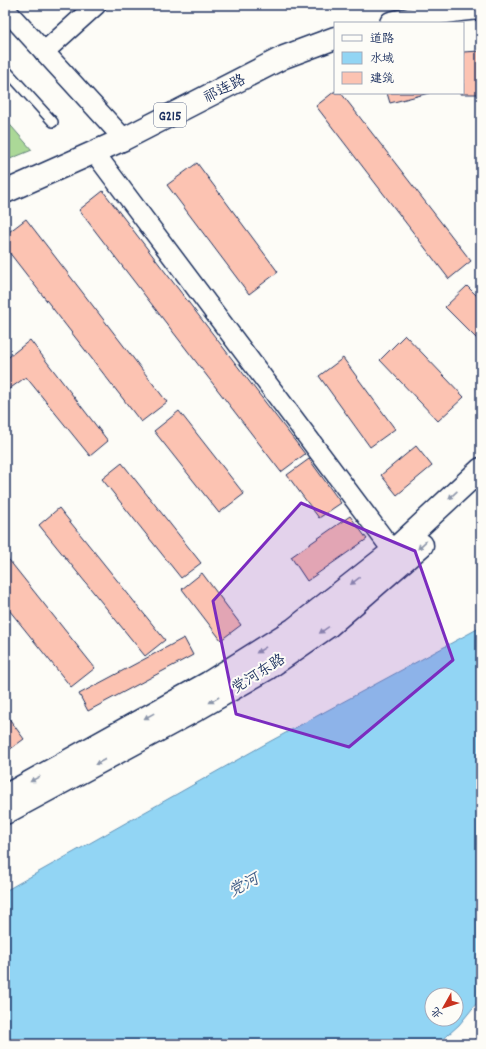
<svg xmlns="http://www.w3.org/2000/svg" width="486" height="1049" font-family="Dekko,'LXGW WenKai TC',sans-serif">
<style>
.green{fill:#abd897;stroke:#63847a}
.water{fill:#92d5f4;stroke:#6293b8;fill-rule:evenodd}
.building{fill:#fcc3b2;stroke:#1b2f5e}
.lines{fill:none;stroke-linecap:round;stroke-linejoin:round}
.service-casing{stroke:#1b2f5e;stroke-width:12}
.minor-casing{stroke:#1b2f5e;stroke-width:22}
.secondary-casing{stroke:#1b2f5e;stroke-width:25}
.trunk-casing{stroke:#1b2f5e;stroke-width:25}
.service{stroke:#fdfcf7;stroke-width:9}
.minor{stroke:#fdfcf7;stroke-width:19}
.secondary{stroke:#fdfcf7;stroke-width:22}
.trunk{stroke:#fdfcf7;stroke-width:22}
.oneway{fill:#8c96aa}
.marked{fill:#7b2cbf;fill-opacity:0.2;stroke:#7b2cbf;stroke-width:3;stroke-linejoin:round}
.labels{text-anchor:middle;stroke-width:4;stroke-linejoin:round;paint-order:stroke}
.shield{fill:#fdfcf7;stroke:#5f6c8c;stroke-width:1}
.shield-label{font-size:14px;font-weight:bold;fill:#1b2f5e}
.street-label{font-size:15px;fill:#1b2f5e;stroke:#fdfcf7}
.water-label{font-size:16px;font-style:italic;fill:#395884;stroke:#fdfcf7}
</style>
<rect width="100%" height="100%" fill="#fdfcf7"/>
<filter id="ink" filterUnits="userSpaceOnUse"><feTurbulence type="fractalNoise" baseFrequency=".025" numOctaves="2"/><feDisplacementMap in="SourceGraphic" scale="8" xChannelSelector="R" yChannelSelector="G"/><feConvolveMatrix kernelMatrix="1 2 1 2 8 2 1 2 1" color-interpolation-filters="sRGB"/></filter>
<g filter="url(#ink)">
<path class="green" d="M5,119L32,150L5,161Z"/>
<path class="water" d="M481,627V998L459,1025L438,1044H5V891L269,742ZM432,995H456V1019H432Z"/>
<g class="building">
<path d="M481,51V94H460V93H463V52Z"/>
<path d="M335,91V93H341L471,261L449,279L316,106Z"/>
<path d="M387,93H429L390,103Z"/>
<path d="M197,163L278,272L249,294L167,185Z"/>
<path d="M103,191L305,454L281,472L79,210Z"/>
<path d="M26,219L167,402L141,422L5,247V235Z"/>
<path d="M467,286L481,300V343L445,307Z"/>
<path d="M405,335L464,397L438,421L380,360Z"/>
<path d="M30,340L108,441L90,456L26,377L5,392V360Z"/>
<path d="M343,358L395,429L370,447L319,376Z"/>
<path d="M179,411L244,494L219,513L154,431Z"/>
<path d="M416,446L432,466L397,495L381,475Z"/>
<path d="M309,459L341,503L319,518L287,475Z"/>
<path d="M122,463L201,563L181,578L102,479Z"/>
<path d="M59,508L165,640L145,656L39,525Z"/>
<path d="M350,516L367,539L307,581L291,557Z"/>
<path d="M5,555L95,668L71,687L5,605Z"/>
<path d="M202,573L241,625L221,640L182,589Z"/>
<path d="M184,638L193,655L88,711L79,694Z"/>
<path d="M5,713L24,739L5,753Z"/>
</g>
<g class="lines">
<defs>
<path id="service" d="M5,69L53,122"/>
<g id="minor">
<path d="M5,9L124,139"/>
<path d="M44,52L96,5"/>
<path d="M94,152L393,551L405,559"/>
</g>
<g id="secondary">
<path d="M5,796L208,683L294,629L393,551L481,469"/>
<path d="M5,813L196,710L267,669L329,626L422,545"/>
</g>
<g id="trunk">
<path d="M391,23C421,16 451,10 481,8"/>
<path d="M5,192L124,139L284,57L335,38"/>
</g>
</defs>
<use href="#service" class="service-casing"/>
<use href="#minor" class="minor-casing"/>
<use href="#secondary" class="secondary-casing"/>
<use href="#trunk" class="trunk-casing"/>
<use href="#service" class="service"/>
<use href="#minor" class="minor"/>
<use href="#secondary" class="secondary"/>
<use href="#trunk" class="trunk"/>
</g>
<defs><path id="oneway-solid" d="M-6-.8H1V-3.2L6.5 0L1 3.2V.8H-6Z"/></defs>
<g class="oneway">
<use href="#oneway-solid" transform="translate(453 495) rotate(137)"/>
<use href="#oneway-solid" transform="translate(422 545) rotate(137)"/>
<use href="#oneway-solid" transform="translate(355 581) rotate(142)"/>
<use href="#oneway-solid" transform="translate(324 630) rotate(145)"/>
<use href="#oneway-solid" transform="translate(261 650) rotate(148)"/>
<use href="#oneway-solid" transform="translate(214 700) rotate(150)"/>
<use href="#oneway-solid" transform="translate(149 716) rotate(151)"/>
<use href="#oneway-solid" transform="translate(100 762) rotate(152)"/>
<use href="#oneway-solid" transform="translate(35 779) rotate(151)"/>
</g>
</g>
<path class="marked" d="M301,503L415,551L453,660L349,747L236,714L213,601Z"/>
<g class="labels">
<rect class="shield" x="154" y="103" width="32" height="24" rx="3"/>
<g class="shield-label">
<text x="170" y="120">G215</text>
</g>
<g class="street-label">
<text transform="translate(224 88) rotate(-27)" y="5">祁连路</text>
<text transform="translate(258 673) rotate(-32)" y="5">党河东路</text>
</g>
<g class="water-label">
<text transform="translate(243 884) rotate(-28)" y="6">党河</text>
</g>
</g>
<rect width="486" height="1049" fill="none" stroke="#fdfcf7" stroke-width="20"/>
<rect x="10" y="10" width="466" height="1029" fill="none" stroke="#1b2f5e" stroke-width="1.5" filter="url(#ink)"/>
<rect x="334" y="22" width="130" height="72" fill="#fdfcf7" stroke="#a3aaba"/>
<rect x="342" y="35" width="20" height="6" fill="#fdfcf7" stroke="#a3aaba"/>
<text x="370" y="42" font-size="12" fill="#1b2f5e">道路</text>
<rect x="342" y="52" width="20" height="12" fill="#92d5f4" stroke="#a3aaba"/>
<text x="370" y="62" font-size="12" fill="#1b2f5e">水域</text>
<rect x="342" y="72" width="20" height="12" fill="#fcc3b2" stroke="#a3aaba"/>
<text x="370" y="82" font-size="12" fill="#1b2f5e">建筑</text>
<g transform="translate(444 1007) rotate(231)"><circle r="19" fill="#fdfcf7" stroke="#a3aaba"/>
<path d="M0-3L7 15L0 10L-7 15Z" fill="#c8321e"/>
<text y="-6" font-size="11" font-weight="bold" text-anchor="middle" fill="#1b2f5e">北</text>
</g>
</svg>
